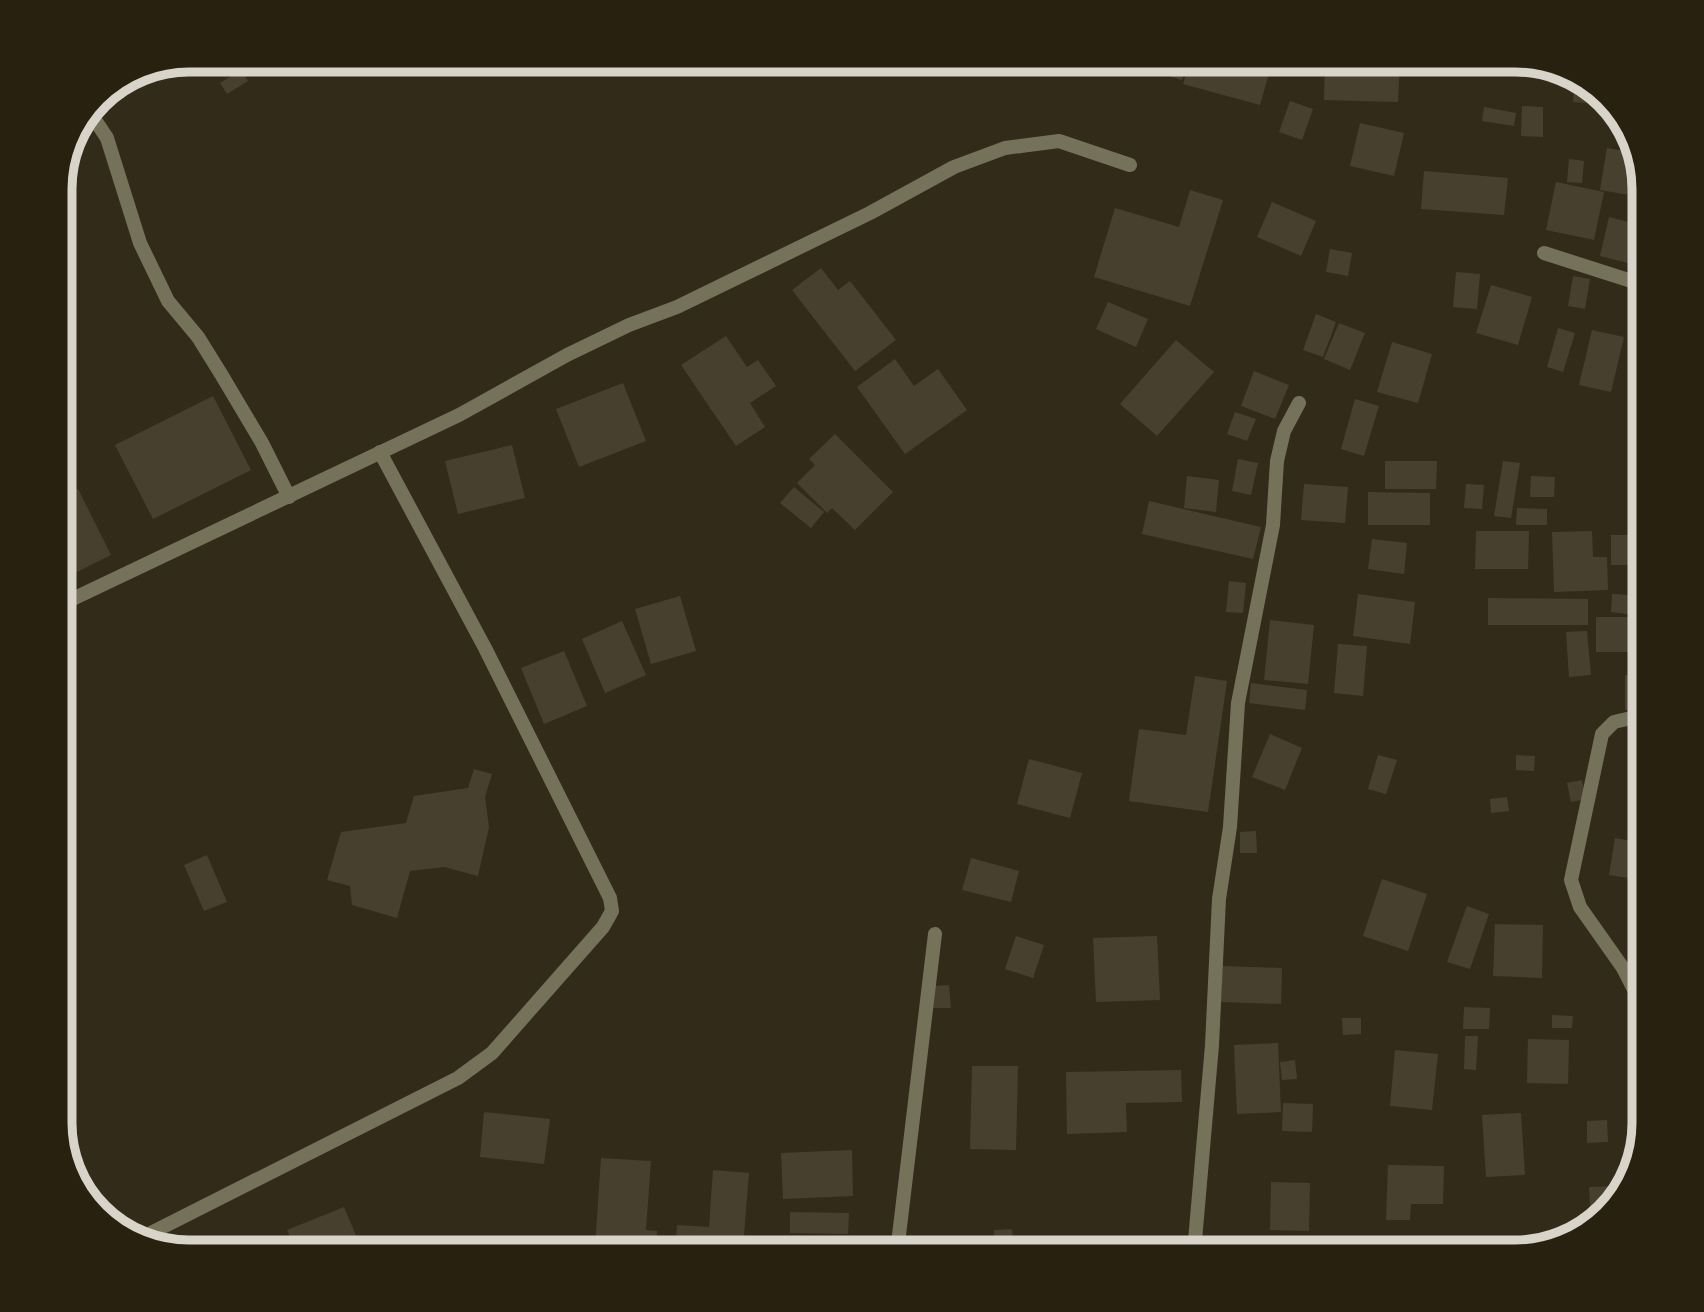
<svg xmlns="http://www.w3.org/2000/svg" width="1704" height="1312" font-family="Overpass,sans-serif">
<style>
.building{fill:#48402e}
.lines{fill:none;stroke-linecap:round;stroke-linejoin:round}
.service{stroke:#75725a;stroke-width:14}
.minor{stroke:#75725a;stroke-width:14}
.rim{fill:none;stroke:#d9d4c9;stroke-width:9}
</style>
<rect width="100%" height="100%" fill="#322b19"/>
<g class="building">
<path d="M1156,60H1188L1182,80L1152,71Z"/>
<path d="M1190,60H1273L1260,105L1183,84Z"/>
<path d="M1325,60H1400L1398,102L1324,100Z"/>
<path d="M241,70L248,81L227,94L220,83Z"/>
<path d="M1575,80L1594,86L1600,93L1599,104L1573,102Z"/>
<path d="M1290,101L1313,109L1302,140L1279,132Z"/>
<path d="M1522,106L1543,107V137L1521,136Z"/>
<path d="M1484,107L1516,113L1514,126L1482,121Z"/>
<path d="M1360,123L1404,133L1394,176L1350,166Z"/>
<path d="M1607,148L1636,153L1640,169L1635,196L1600,190Z"/>
<path d="M1569,159L1584,161L1582,183L1567,182Z"/>
<path d="M1424,171L1508,178L1504,215L1421,209Z"/>
<path d="M1556,182L1604,192L1594,240L1546,230Z"/>
<path d="M1190,190L1223,200L1190,306L1094,277L1115,208L1179,227Z"/>
<path d="M1272,202L1316,221L1301,256L1257,237Z"/>
<path d="M1609,217L1644,226V267L1600,256Z"/>
<path d="M1330,249L1352,253L1348,276L1326,272Z"/>
<path d="M821,268L838,290L850,281L896,340L855,371L792,290Z"/>
<path d="M1456,272L1480,274L1477,309L1453,307Z"/>
<path d="M1573,276L1590,279L1585,309L1568,306Z"/>
<path d="M1491,285L1532,297L1518,345L1476,333Z"/>
<path d="M1108,302L1148,319L1136,347L1096,329Z"/>
<path d="M1316,314L1336,322L1323,357L1303,350Z"/>
<path d="M1339,323L1365,333L1350,370L1324,359Z"/>
<path d="M1558,328L1575,333L1563,372L1547,367Z"/>
<path d="M1592,330L1624,337L1611,392L1579,385Z"/>
<path d="M726,336L747,367L758,360L776,386L750,403L765,427L736,446L681,365Z"/>
<path d="M1176,340L1214,372L1157,436L1120,404Z"/>
<path d="M1392,342L1432,354L1418,403L1377,392Z"/>
<path d="M895,359L914,386L938,369L967,410L905,454L857,387Z"/>
<path d="M1254,371L1289,385L1275,419L1241,406Z"/>
<path d="M623,383L646,441L579,467L556,409Z"/>
<path d="M213,396L251,470L153,519L115,445Z"/>
<path d="M1355,399L1379,406L1364,456L1341,449Z"/>
<path d="M1235,412L1256,419L1247,441L1227,434Z"/>
<path d="M835,434L893,492L855,530L832,508L827,513L797,483L815,465L809,459Z"/>
<path d="M512,445L525,498L458,514L445,461Z"/>
<path d="M1238,459L1258,463L1251,495L1232,491Z"/>
<path d="M1385,461H1437L1436,489H1385Z"/>
<path d="M1503,461L1520,463L1511,518L1494,516Z"/>
<path d="M1187,476L1219,480L1216,512L1184,508Z"/>
<path d="M1531,476L1555,477L1554,497H1530Z"/>
<path d="M1304,484L1348,487L1345,523L1301,520Z"/>
<path d="M1466,484L1484,485L1482,509L1464,508Z"/>
<path d="M794,487L824,512L811,528L780,503Z"/>
<path d="M78,489L111,555L63,579L60,573V497Z"/>
<path d="M1368,492L1430,493V525H1368Z"/>
<path d="M1149,501L1261,527L1253,559L1142,534Z"/>
<path d="M1517,508L1547,509V525H1516Z"/>
<path d="M1476,531H1529L1528,569H1475Z"/>
<path d="M1592,531L1593,557H1607L1608,590L1554,592L1552,532Z"/>
<rect x="1611" y="535" width="21" height="30"/>
<path d="M1636,535L1644,536V554L1634,552Z"/>
<path d="M1372,539L1407,543L1404,574L1368,569Z"/>
<path d="M1229,581L1246,583L1243,613L1226,612Z"/>
<path d="M1358,594L1415,602L1410,644L1353,636Z"/>
<path d="M1612,594L1644,596V616L1611,612Z"/>
<path d="M680,596L696,651L651,664L635,609Z"/>
<path d="M1488,598L1588,599V625H1488Z"/>
<rect x="1596" y="617" width="48" height="35"/>
<path d="M1270,620L1314,625L1308,684L1264,680Z"/>
<path d="M622,621L646,675L605,693L582,639Z"/>
<path d="M1587,631L1591,675L1569,677L1566,632Z"/>
<path d="M1338,644L1367,646L1363,696L1334,693Z"/>
<path d="M564,651L587,706L544,724L521,668Z"/>
<path d="M1625,675H1644L1643,710H1625Z"/>
<path d="M1195,676L1227,681L1208,812L1129,801L1139,729L1186,735Z"/>
<path d="M1251,683L1307,690L1305,710L1249,703Z"/>
<path d="M1270,734L1302,748L1285,790L1252,777Z"/>
<path d="M1378,755L1397,760L1386,794L1368,789Z"/>
<path d="M1516,755L1535,756L1534,771L1516,770Z"/>
<path d="M1029,759L1082,773L1070,818L1017,804Z"/>
<path d="M474,769L492,774L485,797L489,827L478,876L444,867L410,871L397,918L352,905L350,886L327,880L341,832L406,823L414,796L468,788Z"/>
<path d="M1582,780L1586,799L1571,802L1567,783Z"/>
<path d="M1507,797L1509,811L1491,813L1490,799Z"/>
<path d="M1256,831L1257,853H1240V832Z"/>
<path d="M1615,838L1644,843L1642,880L1609,875Z"/>
<path d="M207,855L227,902L204,911L184,865Z"/>
<path d="M971,858L1019,871L1011,902L962,890Z"/>
<path d="M1382,879L1427,894L1408,951L1363,936Z"/>
<path d="M1467,906L1489,914L1470,969L1447,962Z"/>
<path d="M1495,924L1543,925L1542,978L1493,976Z"/>
<path d="M1016,936L1044,945L1033,978L1005,969Z"/>
<path d="M1157,936L1160,1000L1096,1002L1093,938Z"/>
<path d="M1222,966L1282,968L1281,1004L1221,1002Z"/>
<path d="M949,985L951,1008H933L932,986Z"/>
<path d="M1464,1007L1490,1008L1489,1029H1463Z"/>
<path d="M1552,1015L1573,1016L1572,1028H1552Z"/>
<path d="M1342,1018H1361V1034L1343,1035Z"/>
<path d="M1465,1036H1478L1476,1070L1464,1069Z"/>
<path d="M1528,1039L1569,1040L1568,1084L1527,1083Z"/>
<path d="M1278,1043L1281,1112L1237,1114L1234,1045Z"/>
<path d="M1395,1050L1438,1054L1432,1110L1390,1106Z"/>
<path d="M1295,1060L1297,1079L1282,1080L1280,1062Z"/>
<path d="M972,1066H1018L1016,1150L970,1149Z"/>
<path d="M1181,1070L1182,1102L1126,1103L1127,1132L1067,1134L1066,1072Z"/>
<path d="M1283,1103L1313,1104L1312,1132L1282,1131Z"/>
<path d="M484,1112L550,1119L544,1164L480,1157Z"/>
<path d="M1521,1113L1525,1175L1486,1177L1482,1115Z"/>
<path d="M1607,1120L1608,1142L1587,1143V1121Z"/>
<path d="M852,1150L853,1196L783,1199L781,1153Z"/>
<path d="M601,1158L651,1161L646,1230L657,1231L656,1250L595,1246Z"/>
<path d="M1388,1165L1444,1166L1443,1204H1411L1410,1220H1386Z"/>
<path d="M713,1170L749,1173L743,1247L676,1241L677,1225L709,1227Z"/>
<path d="M1271,1182L1310,1183L1309,1231L1270,1230Z"/>
<path d="M1623,1186L1618,1202L1591,1224L1589,1187Z"/>
<path d="M344,1207L363,1252H297L287,1230Z"/>
<path d="M790,1212L849,1213L848,1234L790,1233Z"/>
<path d="M1012,1229L1014,1252H995L994,1230Z"/>
</g>
<g class="lines">
<path class="service" d="M89,111L107,138L140,243L168,301L198,337L221,374L262,443L289,497"/>
<g class="minor">
<path d="M1544,253L1644,285"/>
<path d="M60,605L459,415L567,355L629,325L677,307L870,213L954,167L1005,148L1059,141L1130,165"/>
<path d="M1644,715L1614,722L1602,734L1571,880L1580,907L1623,968L1644,1009"/>
<path d="M143,1237L458,1078L492,1053L603,927L612,911L610,898L485,648L380,452"/>
<path d="M897,1252L935,934"/>
<path d="M1194,1252L1212,1045L1219,899L1230,827L1238,703L1273,525L1277,461L1284,431L1299,403"/>
</g>
</g>
<path d="M0 0H1704V1312H0ZM189 72H1515A117 117 0 0 1 1632 189V1123A117 117 0 0 1 1515 1240H189A117 117 0 0 1 72 1123V189A117 117 0 0 1 189 72Z" fill="#282110" fill-rule="evenodd"/>
<path class="rim" d="M189 72H1515A117 117 0 0 1 1632 189V1123A117 117 0 0 1 1515 1240H189A117 117 0 0 1 72 1123V189A117 117 0 0 1 189 72Z"/>
</svg>
